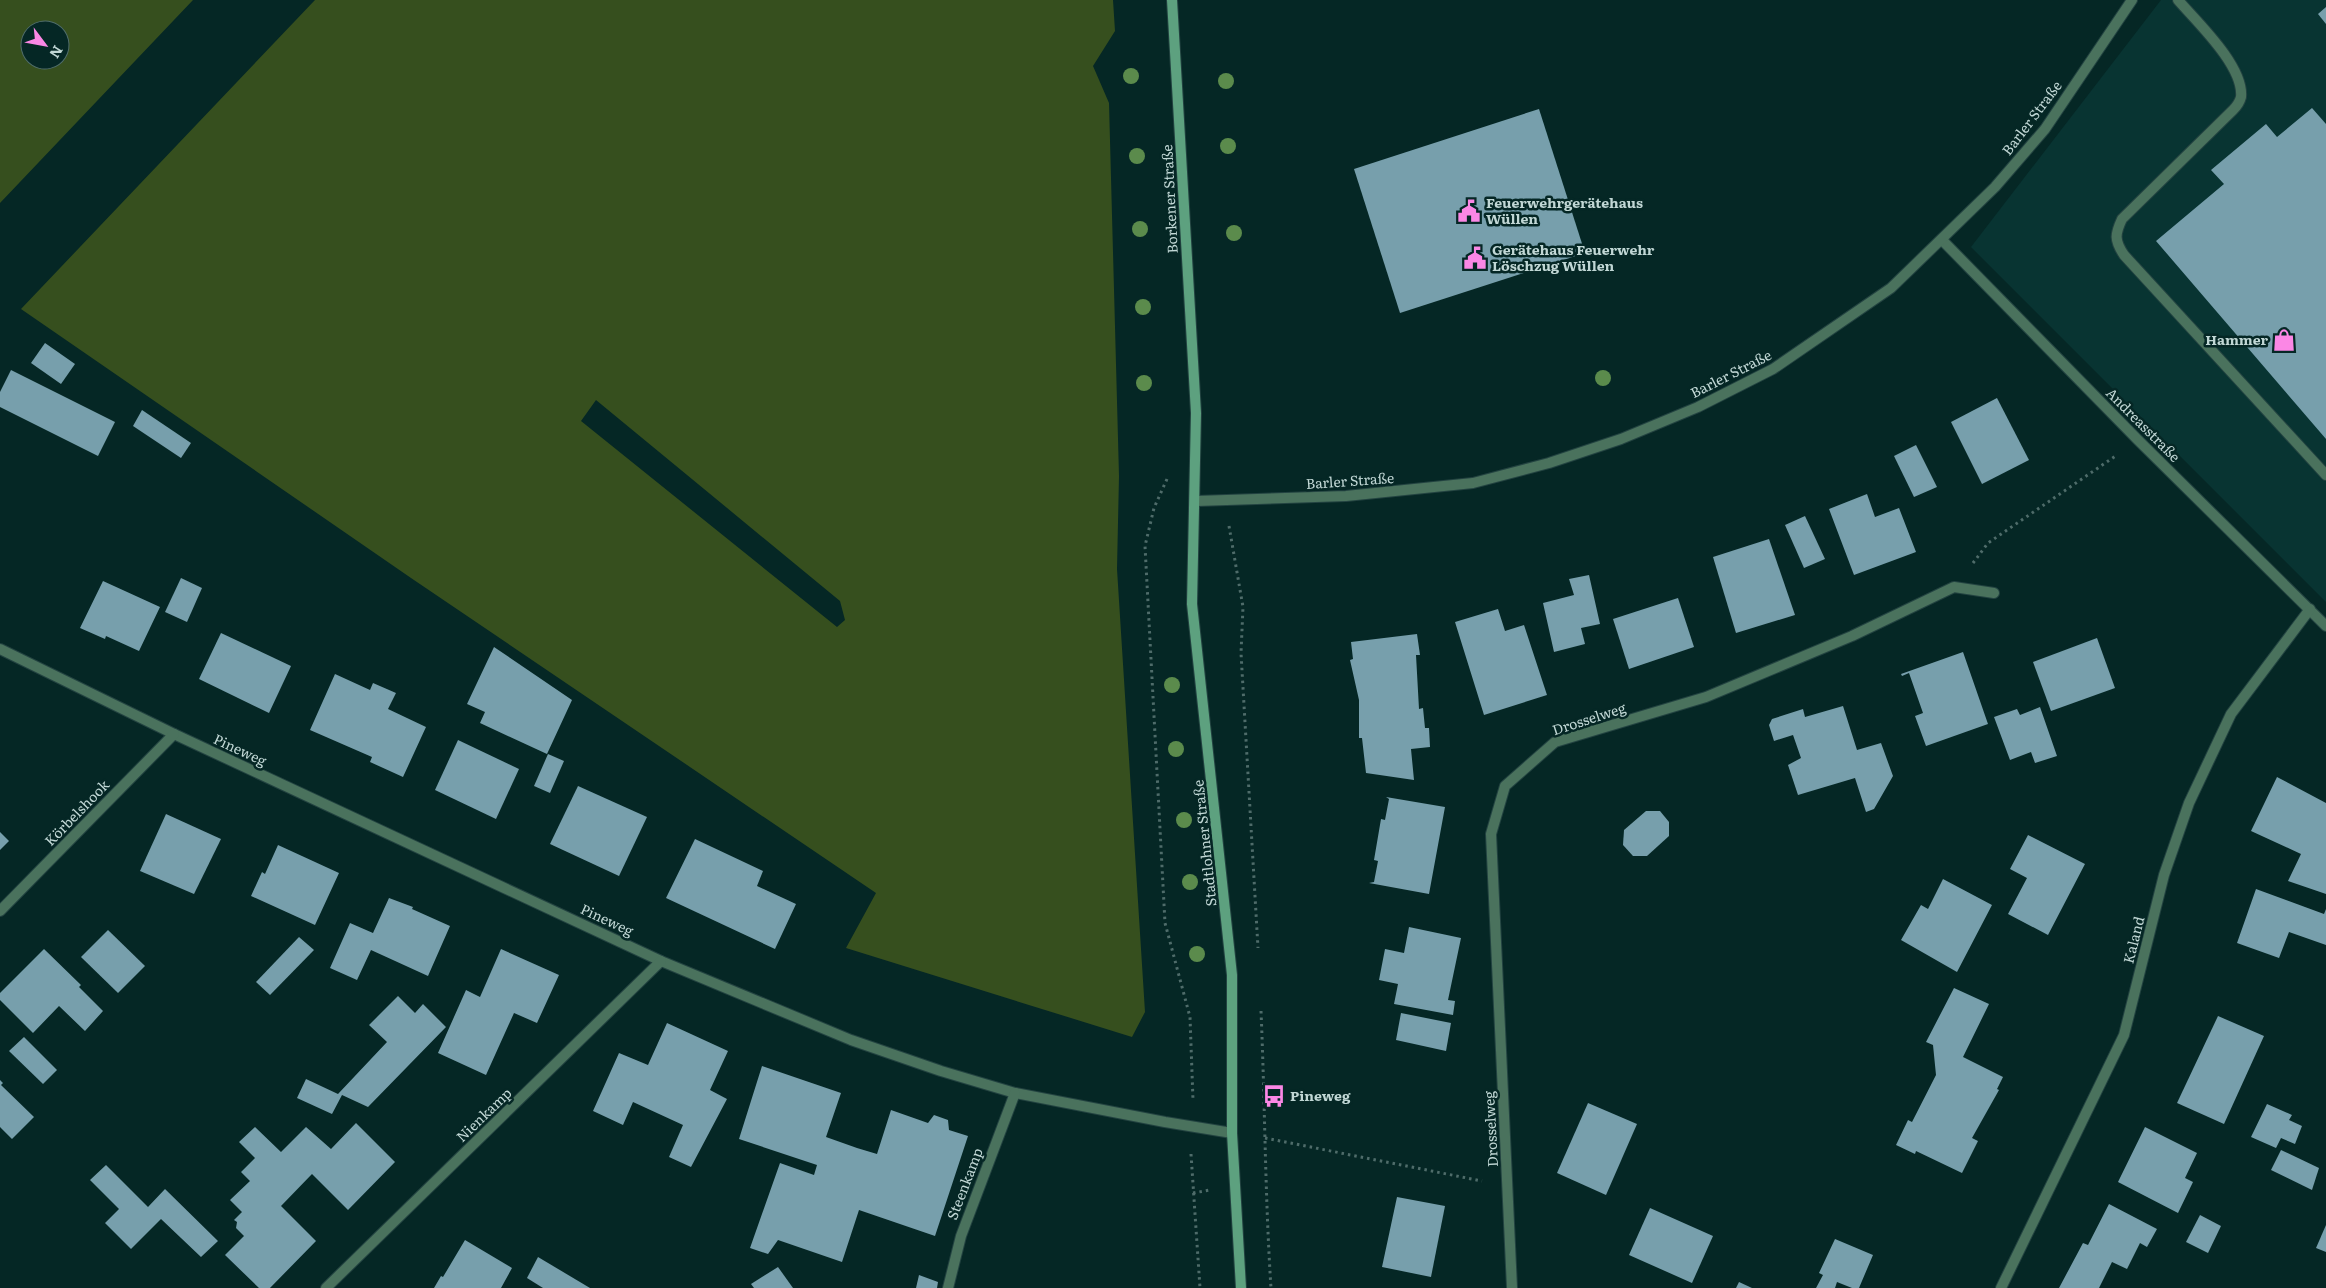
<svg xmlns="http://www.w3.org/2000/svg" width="2326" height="1288" font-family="Literata,serif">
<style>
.built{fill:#083432}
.green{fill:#364f1e;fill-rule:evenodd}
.building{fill:#779fac}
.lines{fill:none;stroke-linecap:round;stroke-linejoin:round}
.service-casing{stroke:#234341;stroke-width:12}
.minor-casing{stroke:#234341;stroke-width:12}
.secondary-casing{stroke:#234341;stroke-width:12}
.path{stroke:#4f6c6a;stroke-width:3;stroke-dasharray:2.5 4;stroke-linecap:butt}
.service{stroke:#4a725d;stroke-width:10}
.minor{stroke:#4a725d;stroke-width:10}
.secondary{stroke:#5da17f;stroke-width:10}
.tree{fill:#5b8b4c}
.labels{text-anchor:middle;stroke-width:5;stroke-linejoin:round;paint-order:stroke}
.street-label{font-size:14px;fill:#c1d7d5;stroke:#052725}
.poi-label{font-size:14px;font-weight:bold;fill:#c1d7d5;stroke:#052725;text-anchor:start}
</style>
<rect width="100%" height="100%" fill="#052725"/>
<path class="built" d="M2161,0H2326V602L1971,247Z"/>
<g class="green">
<path d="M0,0H193L0,203ZM30,30H60V60H30Z"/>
<path d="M315,0H1113L1115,31L1093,66L1109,103L1119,476L1117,569L1145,1012L1132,1037L846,948L876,893L411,578L21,309ZM596,400L840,601L845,620L837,627L581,421Z"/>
</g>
<g class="building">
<path d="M2326,7V24L2318,14Z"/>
<path d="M2312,108L2326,124V439L2156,241L2224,184L2211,170L2266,124L2277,137Z"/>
<path d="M1539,109L1585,253L1400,313L1354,169Z"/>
<path d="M45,343L75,364L61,384L31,363Z"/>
<path d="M11,370L115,422L98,456L0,407V392Z"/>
<path d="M1997,398L2029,460L1982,484L1951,422Z"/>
<path d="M142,410L191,443L181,458L133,426Z"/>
<path d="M1916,445L1937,487L1914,497L1894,456Z"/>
<path d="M1867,494L1875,517L1899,508L1916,552L1854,575L1829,509Z"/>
<path d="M1805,516L1825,559L1804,568L1785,525Z"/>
<path d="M1769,539L1795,615L1736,633L1713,557Z"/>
<path d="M1589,575L1600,624L1581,628L1585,644L1554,652L1543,603L1574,595L1569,579Z"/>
<path d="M181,578L202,588L187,622L165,612Z"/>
<path d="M103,581L160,607L139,651L106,636L105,639L80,628Z"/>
<path d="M1678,598L1694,647L1629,669L1613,619Z"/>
<path d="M1498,609L1505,631L1524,625L1547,695L1484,715L1455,622Z"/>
<path d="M221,633L291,666L269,713L199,679Z"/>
<path d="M1417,634L1420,655H1416L1419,709L1423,708L1425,728H1429L1430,747L1411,749L1414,780L1366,773L1362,738H1359V700L1350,660L1353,659L1351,642Z"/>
<path d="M2097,638L2115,688L2051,711L2033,662Z"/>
<path d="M494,647L572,700L547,754L480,723L485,712L467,704Z"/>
<path d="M1963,652L1988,724L1926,746L1915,716L1923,713L1909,673L1902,676L1901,674Z"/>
<path d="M335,674L370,690L373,683L396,693L388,709L426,727L403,777L370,762L372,757L310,730Z"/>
<path d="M1843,706L1857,750L1881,743L1893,776L1874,809L1866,812L1855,778L1798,795L1788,765L1801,758L1793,735L1774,741L1769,725L1772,719L1803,709L1805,717Z"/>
<path d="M2040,707L2057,756L2035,763L2031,752L2010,760L1994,717L2017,709L2020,715Z"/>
<path d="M458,740L519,769L496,819L435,790Z"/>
<path d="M548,754L564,761L550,793L534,786Z"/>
<path d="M2277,777L2326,803V894L2288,881L2301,854L2251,831Z"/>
<path d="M578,786L647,817L619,876L550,844Z"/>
<path d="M1386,797L1445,807L1429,894L1369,883L1374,882L1378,861L1374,860L1381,819L1385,820L1389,799Z"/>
<path d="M1646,811H1660L1669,822V836L1647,856H1633L1623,845L1624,830Z"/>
<path d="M166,814L221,839L194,894L140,871Z"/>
<path d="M0,832L9,841L0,850Z"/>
<path d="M2028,835L2085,864L2048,935L2008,914L2027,878L2010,869Z"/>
<path d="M695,839L763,871L757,886L796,904L775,949L666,898Z"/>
<path d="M278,845L339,873L315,925L251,896L262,872L265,874Z"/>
<path d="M1943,879L1992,905L1957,972L1901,940L1921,905L1928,909Z"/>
<path d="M2256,889L2324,914L2326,909V945L2289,932L2279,958L2237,943Z"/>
<path d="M389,898L413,907L412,909L450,926L428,976L371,950L357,980L330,968L350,923L373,933Z"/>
<path d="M1409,927L1461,938L1448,1000L1455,1001L1453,1015L1394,1004L1398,984L1379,980L1385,949L1404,953Z"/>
<path d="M108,930L145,966L118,993L81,957Z"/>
<path d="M299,937L314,950L270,995L256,982Z"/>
<path d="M44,949L81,985L79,987L103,1011L85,1031L59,1006L33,1033L0,1000V993Z"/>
<path d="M501,949L559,975L537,1023L514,1013L486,1075L438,1053L466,990L480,997Z"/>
<path d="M1954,988L1989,1004L1963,1057L2003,1077L1997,1089L1999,1090L1972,1138L1978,1141L1962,1173L1916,1151L1915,1154L1896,1145L1908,1120L1912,1122L1936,1075L1933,1045L1926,1042Z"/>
<path d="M398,996L415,1013L423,1004L446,1027L368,1107L342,1095L332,1114L297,1098L306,1079L338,1094L387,1042L369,1025Z"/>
<path d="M1401,1013L1451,1023L1446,1051L1396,1040Z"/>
<path d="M2218,1016L2264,1036L2224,1124L2177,1103Z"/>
<path d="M667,1023L728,1051L710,1090L727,1099L691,1167L669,1157L683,1125L633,1102L623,1125L593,1111L619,1053L648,1065Z"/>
<path d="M24,1037L57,1070L43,1084L9,1051Z"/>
<path d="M762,1066L841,1093L826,1137L857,1148L877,1154L891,1110L928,1123L934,1115L948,1120L949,1130L968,1136L935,1236L859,1210L842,1262L778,1240L768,1254L750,1248L780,1163L814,1175L817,1165L739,1139Z"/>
<path d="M0,1080L3,1083L1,1085L34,1117L12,1139L0,1127Z"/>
<path d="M1588,1103L1637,1124L1606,1195L1557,1173Z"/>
<path d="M2267,1104L2292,1115L2289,1120L2302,1126L2295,1144L2281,1138L2276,1148L2251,1137Z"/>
<path d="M356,1123L395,1162L348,1210L312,1174L281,1206L316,1241L270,1288H259L225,1255L244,1236L236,1228L237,1222L234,1220L242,1212L230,1200L250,1181L241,1172L255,1158L239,1142L255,1127L281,1152L306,1127L331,1149Z"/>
<path d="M2145,1127L2197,1153L2185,1178L2193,1182L2178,1213L2118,1182Z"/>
<path d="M2281,1150L2319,1168L2312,1190L2271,1170Z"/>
<path d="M106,1165L148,1207L165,1189L218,1241L201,1257L161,1219L131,1249L105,1223L119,1209L90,1180Z"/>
<path d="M1397,1197L1445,1206L1431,1277L1382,1267Z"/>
<path d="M2109,1204L2157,1229L2147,1247L2140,1243L2127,1269L2112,1262L2099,1288H2059L2083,1243L2088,1245Z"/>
<path d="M1650,1208L1713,1236L1692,1283L1629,1255Z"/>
<path d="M2200,1215L2221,1226L2208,1253L2186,1242Z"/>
<path d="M2326,1225V1252L2316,1248Z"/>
<path d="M1835,1239L1873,1255L1859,1288H1852L1837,1282L1835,1288H1816L1823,1275L1819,1273Z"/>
<path d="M465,1240L512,1268L501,1288H434L441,1276L443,1277Z"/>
<path d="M538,1257L590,1288H543L527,1278Z"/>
<path d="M778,1267L793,1288H754L751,1284Z"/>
<path d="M919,1275L938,1282L937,1288H916Z"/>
<path d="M1739,1282L1752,1288H1736Z"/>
</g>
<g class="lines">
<defs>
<path id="service" d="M2178,0C2197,22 2244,66 2241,97C2240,101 2236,107 2233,110L2122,219C2115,234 2114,240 2124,255L2326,475"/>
<g id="minor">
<path d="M1943,241L2138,440L2326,626"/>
<path d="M1196,501L1346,496L1473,483L1549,463L1621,439L1698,407L1773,369L1891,288L1995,187L2045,129L2132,0"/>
<path d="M0,649L174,734L661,961L851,1040L941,1071L1015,1093L1165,1122L1232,1133"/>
<path d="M0,911L174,734"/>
<path d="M326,1288L661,961"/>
<path d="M948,1288L961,1236L1015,1093"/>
<path d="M1512,1288L1491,834L1505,786L1555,742L1706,697L1852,636L1954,587L1994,593"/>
<path d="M2001,1288L2124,1035L2164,875L2189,803L2231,714L2310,609"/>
</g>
<path id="secondary" d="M1172,0L1196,413L1192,604L1232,975V1133L1241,1288"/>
</defs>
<use href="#service" class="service-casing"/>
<use href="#minor" class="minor-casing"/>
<use href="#secondary" class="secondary-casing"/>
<g class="path">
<path d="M1167,479L1154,508L1145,546L1165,923L1190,1017L1193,1100"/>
<path d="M1229,526L1243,607L1241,653L1258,948"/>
<path d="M1973,563L1988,543L2117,455"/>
<path d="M1261,1011C1265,1104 1265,1196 1271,1288"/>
<path d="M1265,1138L1482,1181"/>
<path d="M1191,1154L1200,1288"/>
<path d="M1193,1193L1210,1190"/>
</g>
<use href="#service" class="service"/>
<use href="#minor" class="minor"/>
<use href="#secondary" class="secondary"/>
</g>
<g class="tree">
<circle cx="1131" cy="76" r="8"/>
<circle cx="1226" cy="81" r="8"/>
<circle cx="1228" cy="146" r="8"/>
<circle cx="1137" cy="156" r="8"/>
<circle cx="1140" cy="229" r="8"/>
<circle cx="1234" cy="233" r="8"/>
<circle cx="1143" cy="307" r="8"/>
<circle cx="1603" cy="378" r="8"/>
<circle cx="1144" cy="383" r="8"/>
<circle cx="1172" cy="685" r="8"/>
<circle cx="1176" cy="749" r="8"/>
<circle cx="1184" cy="820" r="8"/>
<circle cx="1190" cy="882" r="8"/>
<circle cx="1197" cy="954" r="8"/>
</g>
<defs>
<symbol id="civic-bare" viewBox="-9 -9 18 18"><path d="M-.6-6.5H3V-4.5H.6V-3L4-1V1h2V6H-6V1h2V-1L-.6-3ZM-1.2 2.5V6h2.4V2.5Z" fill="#fb87e5" stroke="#052725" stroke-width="2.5" paint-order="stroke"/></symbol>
<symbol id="shop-bare" viewBox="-9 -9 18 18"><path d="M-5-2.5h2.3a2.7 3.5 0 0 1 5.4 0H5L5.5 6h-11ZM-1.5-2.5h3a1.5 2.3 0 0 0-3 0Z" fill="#fb87e5" stroke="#052725" stroke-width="2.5" paint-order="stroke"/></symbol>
<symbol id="bus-bare" viewBox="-9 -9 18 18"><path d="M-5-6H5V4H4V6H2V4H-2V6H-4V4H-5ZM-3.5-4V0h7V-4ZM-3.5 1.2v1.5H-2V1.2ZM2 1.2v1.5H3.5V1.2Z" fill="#fb87e5" stroke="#052725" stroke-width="2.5" paint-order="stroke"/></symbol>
</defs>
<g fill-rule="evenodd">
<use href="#civic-bare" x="1453" y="195" width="32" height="32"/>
<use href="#civic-bare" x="1459" y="242" width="32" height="32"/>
<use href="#shop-bare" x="2268" y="324" width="32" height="32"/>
<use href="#bus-bare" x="1258" y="1080" width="32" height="32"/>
</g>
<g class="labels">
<g class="street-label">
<text transform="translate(2032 118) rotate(-53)" y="5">Barler Straße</text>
<text transform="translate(1170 199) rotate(-93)" y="5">Borkener Straße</text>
<text transform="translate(1731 374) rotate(-27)" y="5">Barler Straße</text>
<text transform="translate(2143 425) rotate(45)" y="5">Andreasstraße</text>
<text transform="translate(1350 481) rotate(-4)" y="5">Barler Straße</text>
<text transform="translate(1589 719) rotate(-18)" y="5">Drosselweg</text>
<text transform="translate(240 750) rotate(25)" y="5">Pineweg</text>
<text transform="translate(77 813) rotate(-46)" y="5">Körbelshook</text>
<text transform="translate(1205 843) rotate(-96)" y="5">Stadtlohner Straße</text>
<text transform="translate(607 920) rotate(25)" y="5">Pineweg</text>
<text transform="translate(2134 940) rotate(-76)" y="5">Kaland</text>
<text transform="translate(484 1115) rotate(-44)" y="5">Nienkamp</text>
<text transform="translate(1491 1129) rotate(-93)" y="5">Drosselweg</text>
<text transform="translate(965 1184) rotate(-69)" y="5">Steenkamp</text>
</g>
<g class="poi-label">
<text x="1486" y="208">Feuerwehrgerätehaus<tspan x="1486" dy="16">Wüllen</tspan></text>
<text x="1492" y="255">Gerätehaus Feuerwehr<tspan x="1492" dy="16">Löschzug Wüllen</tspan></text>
<text x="2268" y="345" text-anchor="end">Hammer</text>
<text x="1290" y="1101">Pineweg</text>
</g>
</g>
<g transform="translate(45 45) rotate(122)"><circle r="24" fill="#052725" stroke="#506d6b"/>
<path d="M0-4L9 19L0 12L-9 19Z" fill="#fb87e5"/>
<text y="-8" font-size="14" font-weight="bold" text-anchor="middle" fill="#c1d7d5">N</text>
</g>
</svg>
